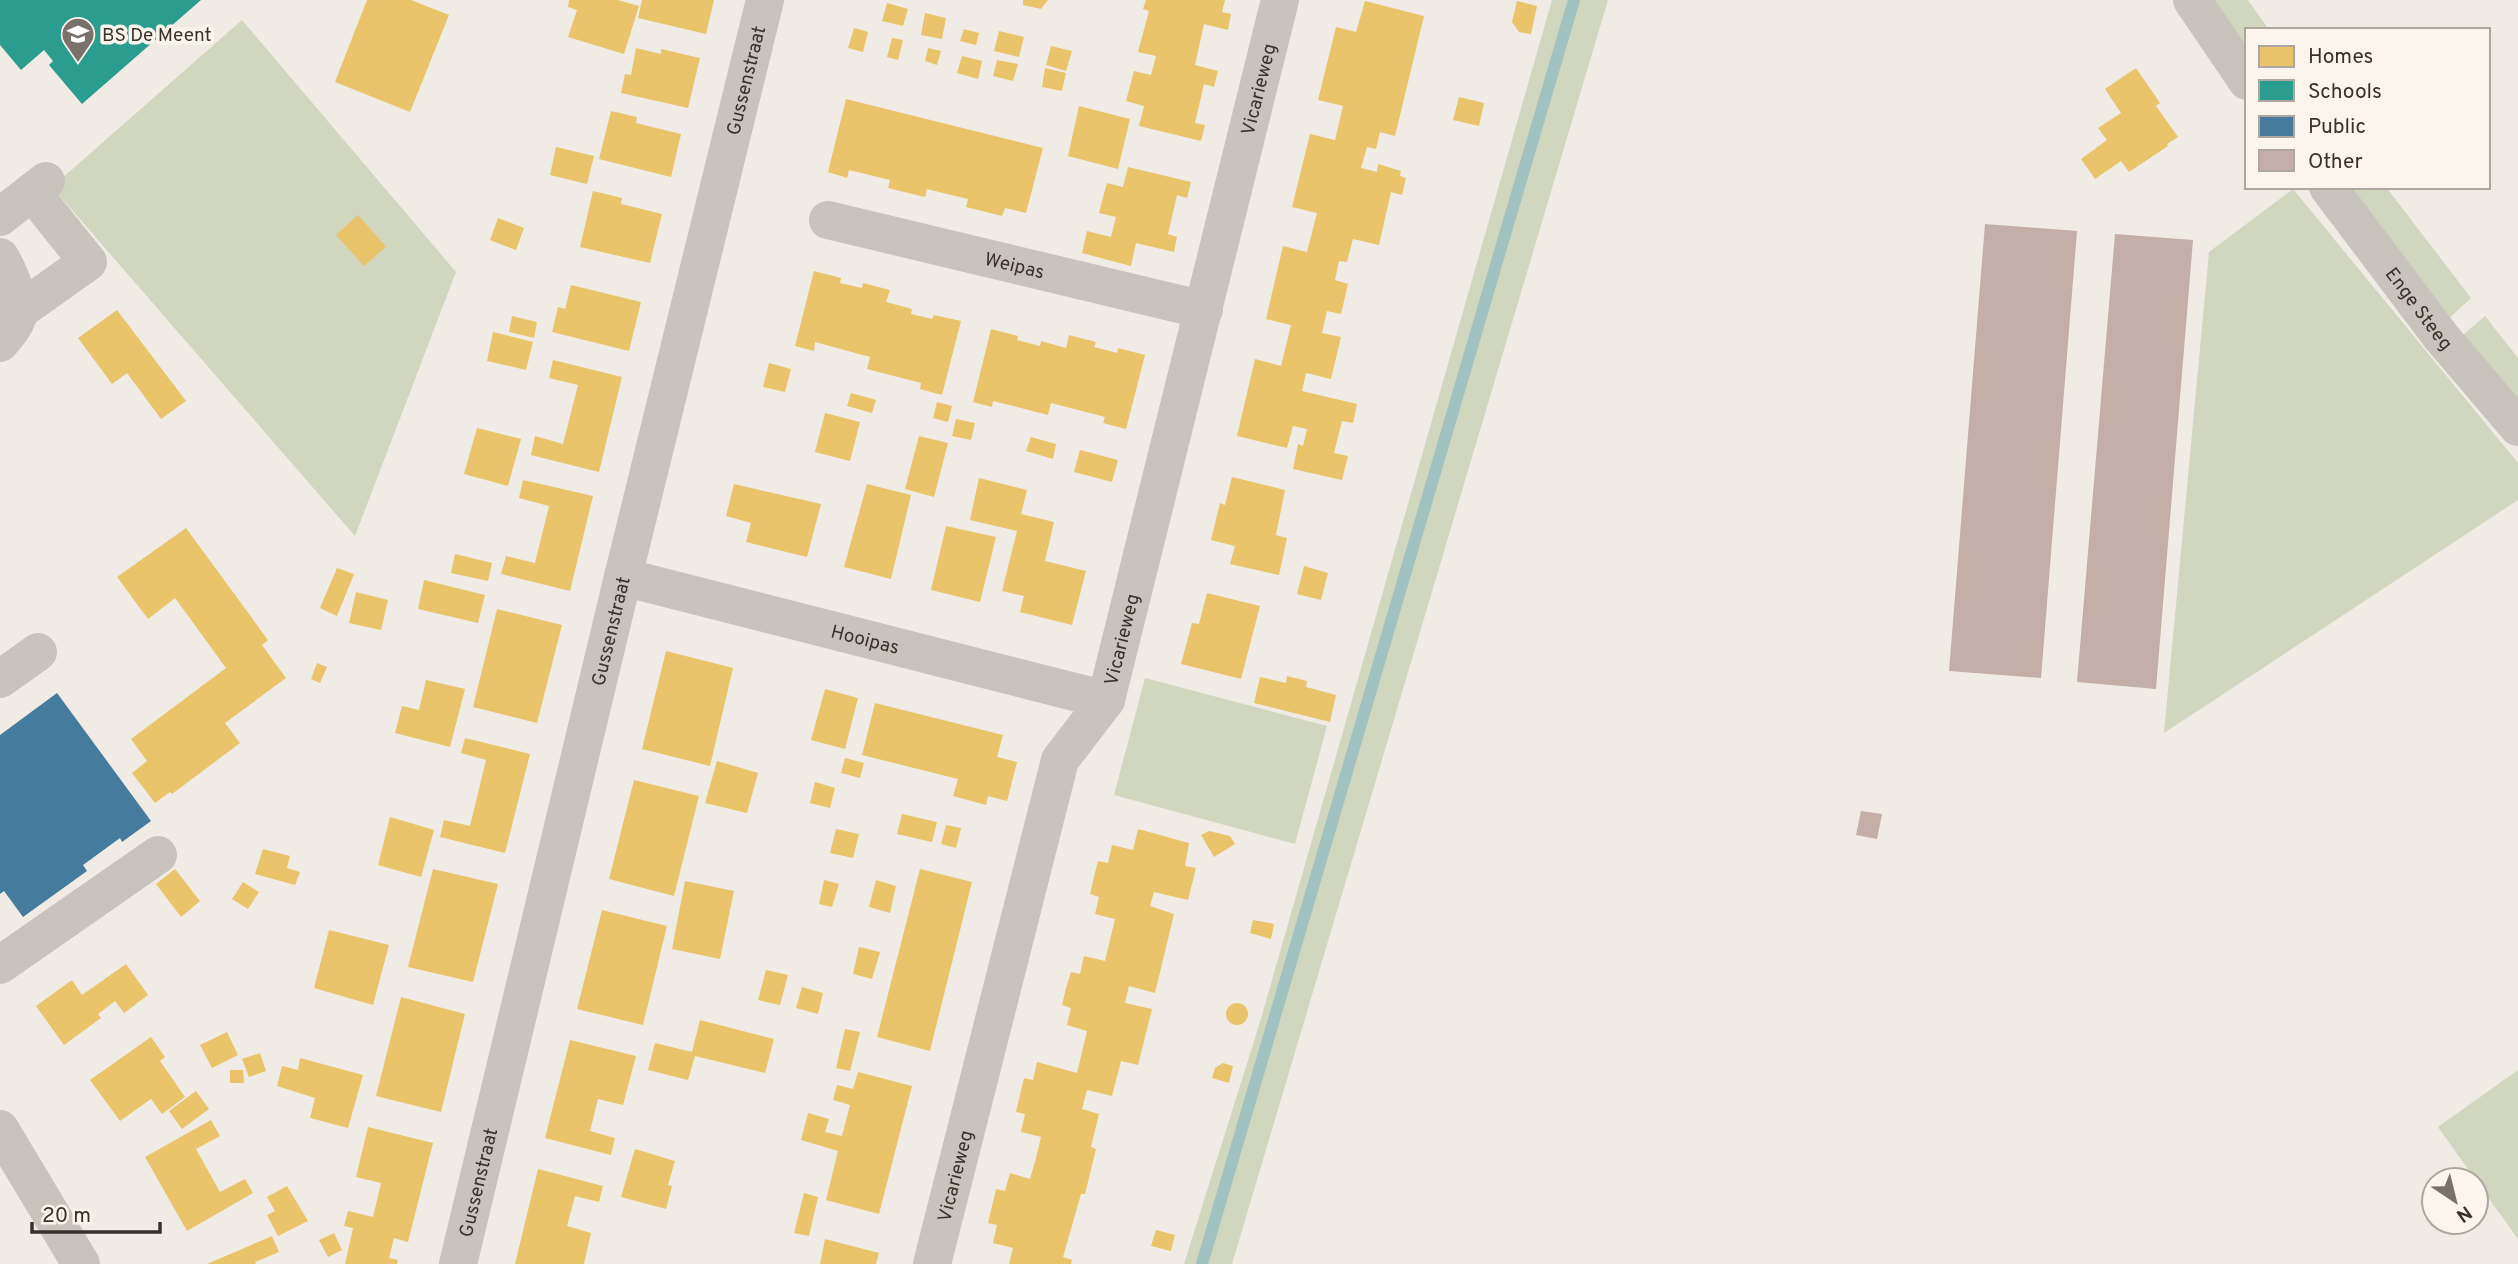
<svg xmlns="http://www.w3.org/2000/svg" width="2518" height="1264" font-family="Overpass,sans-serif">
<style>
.green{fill:#d1d6bf}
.homes{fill:#e9c46a}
.schools{fill:#2a9d8f}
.public{fill:#457b9d}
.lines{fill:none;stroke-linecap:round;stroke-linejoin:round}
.stream{stroke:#a1c2c1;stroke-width:12}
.building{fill:#c3afa7}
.minor{stroke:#c9c3be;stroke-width:38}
.labels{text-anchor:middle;stroke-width:7;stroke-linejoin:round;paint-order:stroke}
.poi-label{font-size:19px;fill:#3b302b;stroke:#fbf5ee;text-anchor:start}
.street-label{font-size:19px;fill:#3b302b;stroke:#fbf5ee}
</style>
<rect width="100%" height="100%" fill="#f0ebe5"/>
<g class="green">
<path d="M1552,0H1608L1232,1264H1184L1260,1022Z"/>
<path d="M2212,0H2248L2269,30H2247V52Z"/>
<path d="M242,20L456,272L355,536L52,187Z"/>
<path d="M2345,187H2386L2471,298L2446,321Z"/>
<path d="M2293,189L2518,463V500L2164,733L2209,252Z"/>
<path d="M2485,316L2518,358V413L2455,342Z"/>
<path d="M1145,678L1327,726L1295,844L1114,795Z"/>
<path d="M2518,1070V1239L2438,1127Z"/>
</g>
<g class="homes">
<path d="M367,0H411L449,15L410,112L335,82Z"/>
<path d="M569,0H618L639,6L624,54L568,37L577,10L568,7Z"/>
<path d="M642,0H714L706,34L638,18Z"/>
<path d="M1023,0H1048L1041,9L1023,5Z"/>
<path d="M1146,0H1225L1222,12L1231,14L1228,30L1204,24L1195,65L1218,71L1214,87L1204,84L1195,123L1205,125L1201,141L1139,126L1144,106L1126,101L1134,71L1151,75L1156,56L1138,52L1149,11L1143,9Z"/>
<path d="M1365,1L1424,16L1395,136L1380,132L1376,149L1367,147L1361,168L1377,172L1378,164L1401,171L1400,176L1406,178L1402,195L1391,192L1379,245L1353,239L1347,262L1339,261L1335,280L1348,284L1341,314L1327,311L1322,333L1341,337L1331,379L1306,373L1302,391L1357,404L1353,423L1342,421L1334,453L1348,456L1342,480L1293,469L1298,444L1303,446L1307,429L1293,426L1287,448L1237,436L1255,359L1281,366L1291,325L1266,319L1283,246L1307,252L1317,213L1292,207L1310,134L1335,140L1343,106L1318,100L1336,27L1356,32Z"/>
<path d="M1517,1L1537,6L1531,34L1519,32L1512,22Z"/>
<path d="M887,3L908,9L903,26L882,21Z"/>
<path d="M925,13L946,18L942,39L921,35Z"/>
<path d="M854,28L868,32L863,52L848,48Z"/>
<path d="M964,29L979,33L976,45L960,41Z"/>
<path d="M999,31L1024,37L1019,57L994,51Z"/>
<path d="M892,38L903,40L898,60L887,57Z"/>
<path d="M1051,46L1072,51L1066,71L1046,65Z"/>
<path d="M636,48L661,54V49L700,58L688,108L621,93L625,74L631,75Z"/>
<path d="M928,48L941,51L937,65L925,61Z"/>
<path d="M962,56L982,61L978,79L957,73Z"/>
<path d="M997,60L1018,64L1013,81L993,76Z"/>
<path d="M1045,68L1066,73L1062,91L1042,87Z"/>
<path d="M2136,68L2160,103L2156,106L2178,137L2167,144L2168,146L2129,172L2121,161L2095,179L2081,159L2107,140L2098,128L2121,113L2105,89Z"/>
<path d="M1459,97L1484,103L1479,126L1453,120Z"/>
<path d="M846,99L1043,148L1026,213L1005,208L1002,216L966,207L968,199L947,194L927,189L925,197L888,188L890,180L849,170L847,178L828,172Z"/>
<path d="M1079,106L1130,119L1118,169L1068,156Z"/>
<path d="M611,111L637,117L636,123L681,134L671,177L599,159Z"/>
<path d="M556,147L594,156L587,184L550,175Z"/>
<path d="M1128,167L1191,182L1187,198L1177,195L1168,234L1177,237L1174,252L1136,243L1131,266L1082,253L1087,231L1111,237L1116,217L1099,213L1103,197L1107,183L1123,187Z"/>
<path d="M593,191L622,198L621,204L662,214L650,263L580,247Z"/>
<path d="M358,215L386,247L364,266L336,235Z"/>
<path d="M498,218L524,228L516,250L490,240Z"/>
<path d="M814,271L841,278L840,283L862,288L863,283L890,290L886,302L912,309L911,314L932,319L934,315L961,321L942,395L920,389L921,383L867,369L870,357L815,342L814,351L795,346Z"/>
<path d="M571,285L641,302L629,351L552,332L558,307L565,309Z"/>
<path d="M117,310L186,401L161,419L127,373L112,384L78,338Z"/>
<path d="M512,316L537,322L534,338L509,332Z"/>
<path d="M991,329L1018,336L1017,340L1040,346L1041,341L1066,348L1069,335L1096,342L1094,347L1106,350L1117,353L1118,348L1145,355L1126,429L1103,423L1105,417L1051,403L1048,415L993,401L992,407L973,402Z"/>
<path d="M493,332L533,342L526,370L487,361Z"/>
<path d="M553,360L622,377L599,472L531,455L535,436L563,444L578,385L549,378Z"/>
<path d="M769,363L791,369L785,392L763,387Z"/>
<path d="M851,393L876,400L872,413L847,406Z"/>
<path d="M937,402L952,406L948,422L933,418Z"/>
<path d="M825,413L860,422L850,461L815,452Z"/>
<path d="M956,419L975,423L971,440L952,436Z"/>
<path d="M477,428L521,439L508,486L464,474Z"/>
<path d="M919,436L948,443L934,497L905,489Z"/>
<path d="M1031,437L1056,444L1053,459L1026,451Z"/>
<path d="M1080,450L1118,460L1112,482L1074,472Z"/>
<path d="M1232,477L1285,490L1276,535L1287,538L1279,575L1230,564L1235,546L1211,540L1220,503L1225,505Z"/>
<path d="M979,478L1027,490L1021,514L1054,522L1045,561L1086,571L1072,625L1020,612L1024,596L1002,591L1017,531L970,520Z"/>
<path d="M523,480L593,496L570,591L501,574L506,556L535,563L549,506L519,498Z"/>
<path d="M734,484L821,504L807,557L746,542L751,523L726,516Z"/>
<path d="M867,484L911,495L891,579L844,567Z"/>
<path d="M946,526L996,537L980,602L931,590Z"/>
<path d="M186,528L268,640L262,645L286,678L225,723L240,743L172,794L170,792L155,803L132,773L147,761L131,739L226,668L175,598L148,619L117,577Z"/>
<path d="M455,554L492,563L488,581L451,573Z"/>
<path d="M1304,566L1328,573L1321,600L1297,594Z"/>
<path d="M337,568L354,574L337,616L320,608Z"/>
<path d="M424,580L485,595L478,623L418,609Z"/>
<path d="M356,592L388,600L381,630L349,623Z"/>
<path d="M1207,593L1260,606L1241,679L1181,664L1192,623L1199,624Z"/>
<path d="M497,609L562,625L537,723L473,707Z"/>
<path d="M666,651L733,668L710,766L642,749Z"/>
<path d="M317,663L327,667L320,683L311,679Z"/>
<path d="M1287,676L1307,681L1306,687L1336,695L1330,722L1254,703L1260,677L1286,683Z"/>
<path d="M426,680L465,689L450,747L395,733L402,706L419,710Z"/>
<path d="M825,689L858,698L845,749L811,740Z"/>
<path d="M875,703L1003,735L997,757L1017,762L1007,801L988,796L986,805L953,796L958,779L862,755Z"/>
<path d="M465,738L530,754L505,853L440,837L444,820L470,826L486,760L461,753Z"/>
<path d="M845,758L864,763L860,778L841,773Z"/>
<path d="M717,761L758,773L747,813L705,803Z"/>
<path d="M634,780L699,796L674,896L609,879Z"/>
<path d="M815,782L835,788L830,808L810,803Z"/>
<path d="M902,814L937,822L932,842L897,834Z"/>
<path d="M390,817L434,830L421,877L378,865Z"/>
<path d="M946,825L961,828L956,848L941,844Z"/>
<path d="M836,829L859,834L853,858L830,853Z"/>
<path d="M1138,829L1189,843L1185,866L1196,868L1188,900L1154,892L1150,906L1174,914L1155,993L1129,986L1125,1003L1152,1009L1138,1065L1121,1061L1112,1096L1087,1090L1082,1109L1099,1114L1091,1147L1096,1149L1085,1194H1081L1063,1257L1072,1260L1071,1264H1009L1013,1248L993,1243L997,1225L988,1223L996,1189L1005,1191L1010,1173L1030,1179L1036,1158L1041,1137L1021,1132L1025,1114L1016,1112L1024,1078L1033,1080L1037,1062L1077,1073L1087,1031L1067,1025L1071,1008L1062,1005L1066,988L1071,972L1080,974L1084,956L1105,961L1115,919L1095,914L1099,897L1090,894L1094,877L1098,861L1108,863L1112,845L1133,850Z"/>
<path d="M1209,831L1230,836L1235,844L1214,857L1201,835Z"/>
<path d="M263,849L290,856L287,868L300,872L295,885L255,874Z"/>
<path d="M175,869L200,901L181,917L156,884Z"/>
<path d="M433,869L498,884L473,982L408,967Z"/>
<path d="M920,869L972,882L930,1051L877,1037Z"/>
<path d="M824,880L839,884L832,907L819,904Z"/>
<path d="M876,880L896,886L890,913L869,907Z"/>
<path d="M685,881L734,891L720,959L672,949Z"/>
<path d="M243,882L259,892L248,909L232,899Z"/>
<path d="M602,910L667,926L643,1025L577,1009Z"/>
<path d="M1253,920L1274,924L1271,939L1250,933Z"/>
<path d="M329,930L389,945L373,1005L314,988Z"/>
<path d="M859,947L880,952L872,979L853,974Z"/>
<path d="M126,964L148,995L124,1013L115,1001L98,1014L101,1018L64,1045L36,1006L72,980L82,995Z"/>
<path d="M766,970L788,975L780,1005L758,1000Z"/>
<path d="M802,987L823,993L818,1014L796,1008Z"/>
<path d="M401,997L465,1014L441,1112L376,1096Z"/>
<circle cx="1237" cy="1014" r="11"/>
<path d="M700,1020L774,1039L765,1073L695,1056L688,1080L648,1070L655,1043L692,1052Z"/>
<path d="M845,1029L860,1032L850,1071L836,1068Z"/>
<path d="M227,1032L238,1055L212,1068L200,1045Z"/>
<path d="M151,1037L165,1057L160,1061L185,1097L162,1114L151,1099L120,1121L90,1080Z"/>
<path d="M570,1040L636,1056L623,1105L598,1099L590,1131L615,1138L611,1155L545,1138Z"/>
<path d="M260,1053L266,1071L249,1077L242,1059Z"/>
<path d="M300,1058L363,1075L348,1128L310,1118L315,1098L277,1086L282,1066L298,1070Z"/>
<path d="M1223,1063L1233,1066L1229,1083L1212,1078L1215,1068Z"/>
<path d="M230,1070H243L244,1083H230Z"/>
<path d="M858,1072L912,1086L879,1214L826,1200L838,1151L801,1140L808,1113L829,1119L825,1132L842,1136L850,1105L833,1100L837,1085L853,1089Z"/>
<path d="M196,1091L209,1109L182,1129L169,1111Z"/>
<path d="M211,1120L220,1136L196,1149L220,1192L245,1179L253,1193L187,1231L145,1157Z"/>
<path d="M368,1127L433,1143L408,1242L394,1238L389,1258L398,1260L397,1264H345L353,1228L344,1226L348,1211L373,1217L381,1183L356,1177Z"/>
<path d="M635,1149L675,1161L668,1185L672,1186L666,1209L621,1197Z"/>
<path d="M538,1169L603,1186L599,1202L575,1196L567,1226L591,1233L584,1264H515Z"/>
<path d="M287,1186L308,1221L278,1236L267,1215L275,1211L267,1197Z"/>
<path d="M804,1193L818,1197L809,1236L794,1233Z"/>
<path d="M1156,1230L1175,1235L1171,1251L1151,1246Z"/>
<path d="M334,1233L342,1250L328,1257L319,1240Z"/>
<path d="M272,1236L279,1252L255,1262L256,1264H207Z"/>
<path d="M825,1239L879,1253L876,1264H820Z"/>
</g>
<path class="schools" d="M0,0H201L82,104L49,65L53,61L44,50L21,70L0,45Z"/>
<path class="public" d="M57,693L151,821L122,842L120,838L83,865L87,871L23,917L4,891L0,894V735Z"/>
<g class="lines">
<path class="stream" d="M1202,1264L1574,0"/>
</g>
<g class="building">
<path d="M1985,224L2077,231L2041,678L1949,671Z"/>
<path d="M2115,234L2193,240L2156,689L2077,682Z"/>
<path d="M1861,811L1882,814L1877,839L1856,835Z"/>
</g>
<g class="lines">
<g class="minor">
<path d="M2192,0L2247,81"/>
<path id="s1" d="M2328,187L2442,338L2518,427"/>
<path d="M0,217L46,181"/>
<path id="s2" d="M828,220L1204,310"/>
<path d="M0,257C8,270 18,294 19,309C19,321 8,334 0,343"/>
<path d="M19,311L88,262L32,192"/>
<path id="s3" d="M623,577L1106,700"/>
<path d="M0,679L38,652"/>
<path d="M0,965L158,855"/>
<path d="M0,1129L81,1264"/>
<path id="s4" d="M458,1264L623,577L765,0"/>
<path id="s5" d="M932,1264L1060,760L1106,700L1280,0"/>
</g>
</g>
<defs>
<symbol id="school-pin" viewBox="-11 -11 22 30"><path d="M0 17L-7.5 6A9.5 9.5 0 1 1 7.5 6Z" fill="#7a716c" stroke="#fbf5ee"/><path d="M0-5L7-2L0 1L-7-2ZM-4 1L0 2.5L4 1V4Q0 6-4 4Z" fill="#fff"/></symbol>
</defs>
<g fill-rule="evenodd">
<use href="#school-pin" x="59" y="15" width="38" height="52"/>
</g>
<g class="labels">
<g class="poi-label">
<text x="102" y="41">BS De Meent</text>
</g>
<g class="street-label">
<text dy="7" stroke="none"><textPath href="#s4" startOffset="1218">Gussenstraat</textPath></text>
<text dy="7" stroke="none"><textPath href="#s5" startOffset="1225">Vicarieweg</textPath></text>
<text dy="7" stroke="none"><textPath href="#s2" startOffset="192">Weipas</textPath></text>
<text dy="7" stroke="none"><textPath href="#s1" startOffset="152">Enge Steeg</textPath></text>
<text dy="7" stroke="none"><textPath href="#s4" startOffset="651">Gussenstraat</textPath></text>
<text dy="7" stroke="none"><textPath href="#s3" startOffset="250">Hooipas</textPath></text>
<text dy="7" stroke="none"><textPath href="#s5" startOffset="658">Vicarieweg</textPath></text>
<text dy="7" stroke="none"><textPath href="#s5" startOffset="91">Vicarieweg</textPath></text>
<text dy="7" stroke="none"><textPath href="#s4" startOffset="84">Gussenstraat</textPath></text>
</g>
</g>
<rect x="2245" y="28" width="245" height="161" fill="#fbf5ee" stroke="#aea6a0" stroke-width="2"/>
<rect x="2259" y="46" width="35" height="21" fill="#e9c46a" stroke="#aea6a0" stroke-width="2"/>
<text x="2308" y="63" font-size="21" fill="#3b302b">Homes</text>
<rect x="2259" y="80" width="35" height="21" fill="#2a9d8f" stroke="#aea6a0" stroke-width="2"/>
<text x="2308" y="98" font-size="21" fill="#3b302b">Schools</text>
<rect x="2259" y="116" width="35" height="21" fill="#457b9d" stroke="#aea6a0" stroke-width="2"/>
<text x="2308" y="133" font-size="21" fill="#3b302b">Public</text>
<rect x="2259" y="150" width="35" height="21" fill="#c3afa7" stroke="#aea6a0" stroke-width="2"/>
<text x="2308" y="168" font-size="21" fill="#3b302b">Other</text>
<g transform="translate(2455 1201) rotate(145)"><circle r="33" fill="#fbf5ee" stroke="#aea6a0" stroke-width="2"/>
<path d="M0-5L12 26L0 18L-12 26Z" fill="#7a716c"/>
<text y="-10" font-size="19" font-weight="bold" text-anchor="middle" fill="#3b302b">N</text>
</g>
<path d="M32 1222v10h128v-10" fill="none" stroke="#3b302b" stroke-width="3.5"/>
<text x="42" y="1222" font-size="21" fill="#3b302b" stroke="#fbf5ee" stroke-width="5" paint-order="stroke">20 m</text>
</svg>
